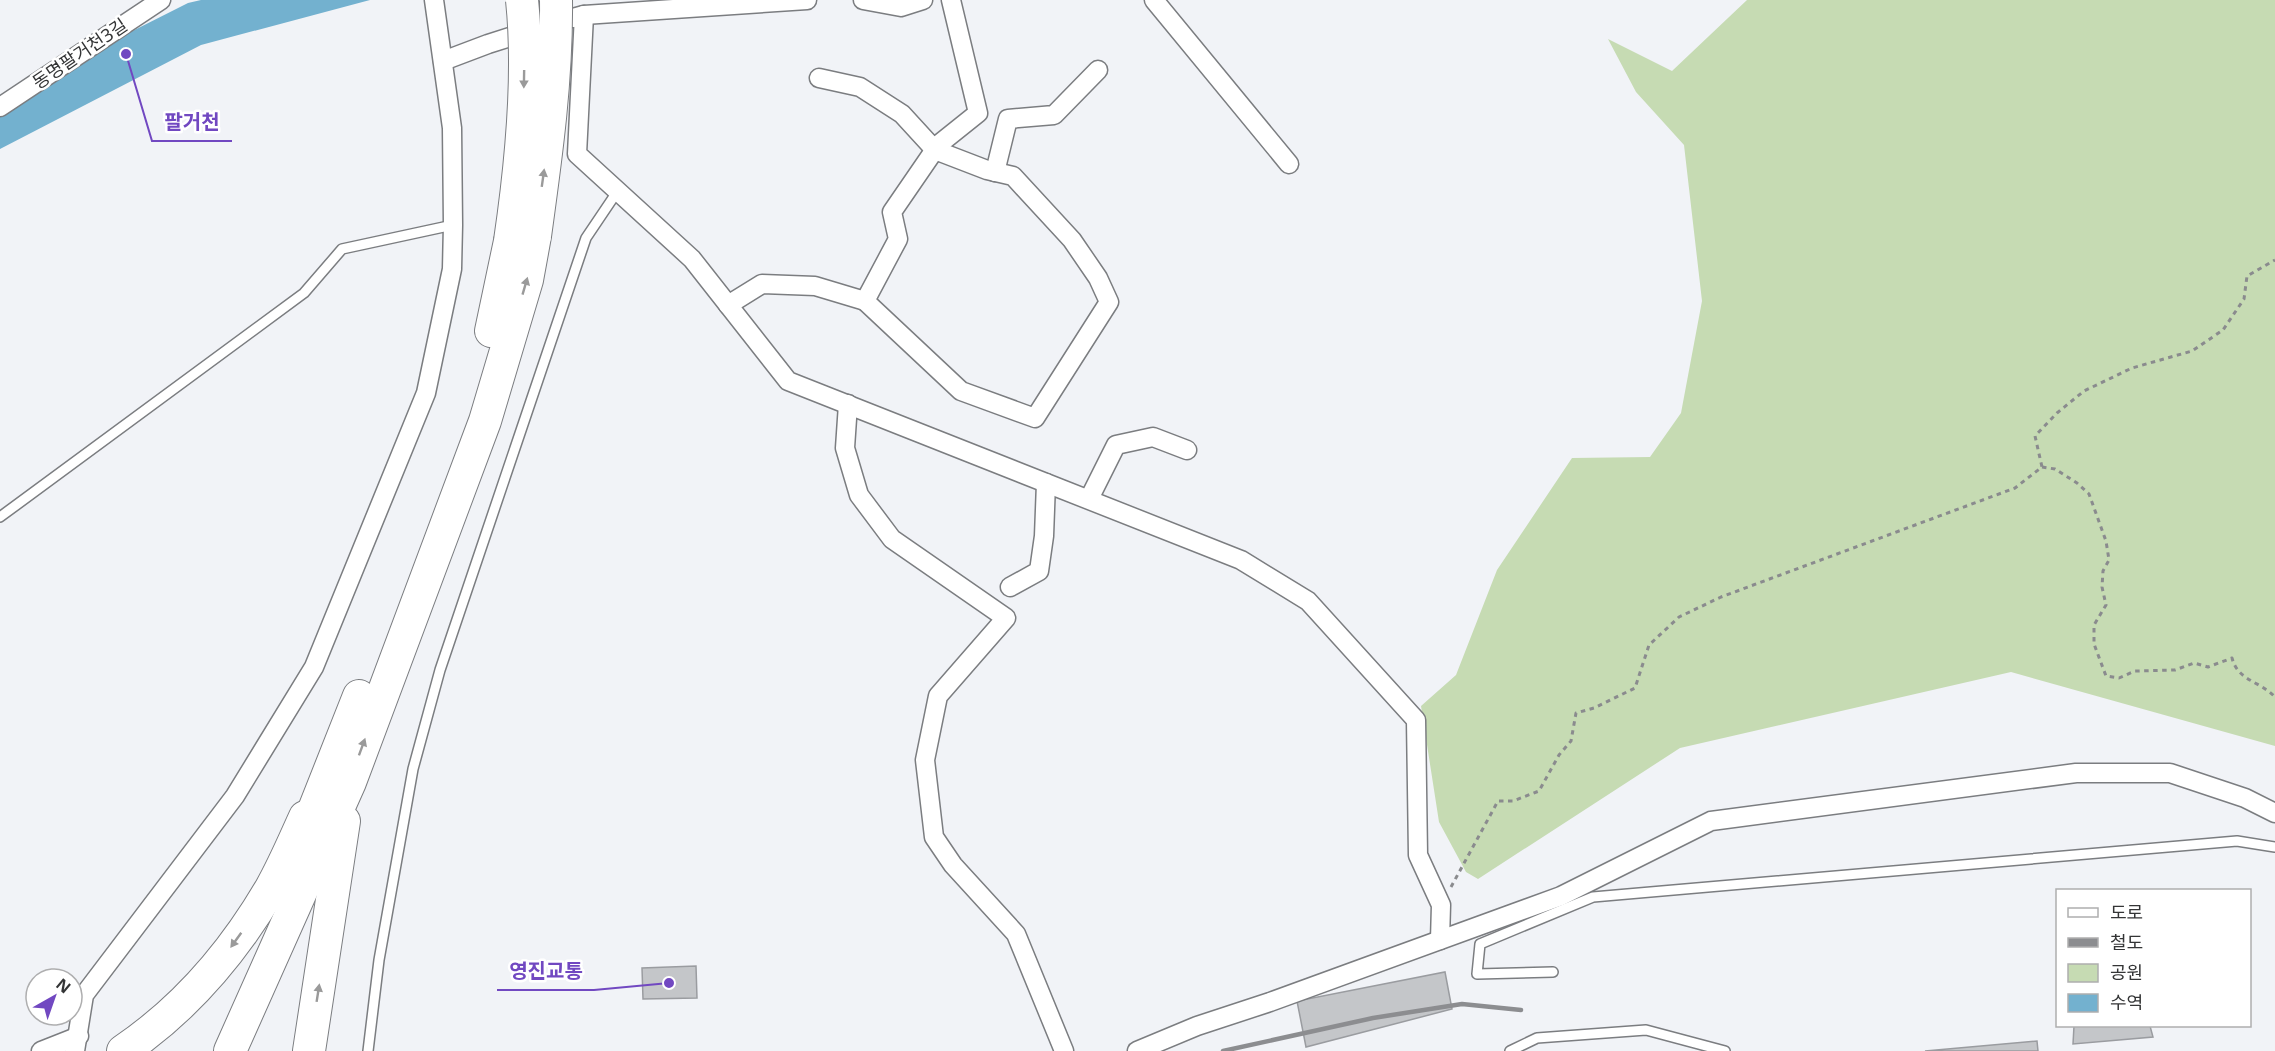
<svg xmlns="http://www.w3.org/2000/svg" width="2275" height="1051" font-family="'Noto Sans','Noto Sans KR',sans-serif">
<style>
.green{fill:#c6dbb3}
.water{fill:#73b1cf}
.building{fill:#c4c6c9;stroke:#9a9ca0;stroke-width:1.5}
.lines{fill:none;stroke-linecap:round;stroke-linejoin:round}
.service-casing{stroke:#7b7d80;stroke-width:12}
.minor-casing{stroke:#7b7d80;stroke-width:21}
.motorway-casing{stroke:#7b7d80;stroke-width:34}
.path{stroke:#8a8b8e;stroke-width:3;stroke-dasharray:4.5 4.5;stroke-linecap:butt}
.service{stroke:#fff;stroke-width:9}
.minor{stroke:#fff;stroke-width:18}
.motorway{stroke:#fff;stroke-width:32}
.rail{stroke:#8c8d90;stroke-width:4.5}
.motorway-bridge-casing{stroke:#7b7d80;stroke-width:34;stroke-linecap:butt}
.motorway-bridge{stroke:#fff;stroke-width:32}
.oneway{fill:#9a9a9a}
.labels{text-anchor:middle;stroke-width:5;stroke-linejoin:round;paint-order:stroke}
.street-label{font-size:18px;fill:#343536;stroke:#fff}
.leader{fill:none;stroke:#7148c1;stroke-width:2}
.callout-dot{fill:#7148c1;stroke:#fff;stroke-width:2}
.callout-label{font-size:20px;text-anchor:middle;font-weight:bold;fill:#7148c1;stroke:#fff;stroke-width:5;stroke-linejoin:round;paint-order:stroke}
</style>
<rect width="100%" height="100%" fill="#f1f3f7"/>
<path class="green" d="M1747,0H2275V746L2011,672L1680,748L1478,879L1466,872L1439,822L1421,706L1456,675L1497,570L1572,458L1650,457L1681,413L1702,301L1684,145L1636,92L1608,39L1672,71Z"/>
<path class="water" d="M201,0H370L201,45L0,149V108L69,63L188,3Z"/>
<g class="building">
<path d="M696,966L697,998L643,999L642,968Z"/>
<path d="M1445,972L1452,1009L1306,1047L1297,1001Z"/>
<path d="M2074,1026H2150L2153,1037L2073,1044Z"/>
<path d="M2037,1041L2038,1051H1925Z"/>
</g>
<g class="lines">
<defs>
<g id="service">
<path d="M0,517L304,293L342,249L453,225"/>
<path d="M1553,972L1477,974L1480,944L1593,897L2237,841L2275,847"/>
<path d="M368,1051L379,960L413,769L440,670L586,238L617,192"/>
<path d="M1510,1051L1537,1038L1646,1030L1725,1051"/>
</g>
<g id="minor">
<path d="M863,0L901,7L923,0"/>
<path d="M1154,0L1289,164"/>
<path d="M584,15L577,154L692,259L788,381L1241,560L1308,601L1416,720L1418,855L1441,905L1440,940"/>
<path d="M573,18L584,15L807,0"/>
<path d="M443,61L488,44L532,30"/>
<path d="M819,78L860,87L902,114L935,150L987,170L1013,176L1072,240L1098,278L1109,302L1035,418L961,391L865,301"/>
<path d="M0,107L161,0"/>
<path d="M995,172L1008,119L1054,115L1098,70"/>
<path d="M728,305L762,284L815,286L865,301L898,239L892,212L938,145L978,113L951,0"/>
<path d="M848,404L845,448L859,495L892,539L1006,618L938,696L925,760L934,837L953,865L1016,934L1064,1051"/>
<path d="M1089,499L1116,445L1153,437L1187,450"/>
<path d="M1010,587L1039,571L1044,536L1046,483"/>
<path d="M41,1051L79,1036"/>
<path d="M75,1051L84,995L235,796L314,667L426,393L452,269L453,225L452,128L434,0"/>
<path d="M1137,1051L1197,1026L1270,1002L1561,896L1711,821L2076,773H2170L2245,798L2275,813"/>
</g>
<g id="motorway">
<path d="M491,331L510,241"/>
<path d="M302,840L359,696"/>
<path d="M123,1051C185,1009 233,953 271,888C284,865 294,841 305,817"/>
<path d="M230,1051L350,782L485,421L527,280L535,236"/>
<path d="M309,1051L344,821"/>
</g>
</defs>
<use href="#service" class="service-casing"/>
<use href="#minor" class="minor-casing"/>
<use href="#motorway" class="motorway-casing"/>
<g class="path">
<path d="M2042,467L2055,469L2077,483L2089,494L2106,541L2109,560L2103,571L2102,587L2106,605L2094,625V644L2106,676L2119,678L2135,671L2175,670L2194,663L2208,667L2232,658C2238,681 2260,681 2275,697"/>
<path d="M1451,887L1498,801H1513L1539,791L1559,755L1571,741L1576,713L1594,708L1635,688L1649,645L1679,617L1721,597L2015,488L2042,467L2035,436L2057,413L2084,391L2132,368L2192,351L2223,330L2244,299L2247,276L2275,260"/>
</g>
<use href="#service" class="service"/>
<use href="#minor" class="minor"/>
<use href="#motorway" class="motorway"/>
<path class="rail" d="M1223,1051L1373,1018L1462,1004L1521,1010"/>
<defs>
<g id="motorway-bridge">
<path d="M535,236C546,157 557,79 556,0"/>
<path d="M510,241C521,166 530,76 522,0"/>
</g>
</defs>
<use href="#motorway-bridge" class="motorway-bridge-casing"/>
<use href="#motorway-bridge" class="motorway-bridge"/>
</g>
<defs><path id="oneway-solid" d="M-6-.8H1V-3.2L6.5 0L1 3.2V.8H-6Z" transform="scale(1.5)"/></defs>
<g class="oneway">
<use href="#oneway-solid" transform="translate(524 79) rotate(91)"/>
<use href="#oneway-solid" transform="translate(543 178) rotate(-82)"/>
<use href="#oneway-solid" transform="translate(525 286) rotate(-74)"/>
<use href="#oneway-solid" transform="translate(362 747) rotate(-70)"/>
<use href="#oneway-solid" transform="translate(236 940) rotate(126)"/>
<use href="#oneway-solid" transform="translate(318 993) rotate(-81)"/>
</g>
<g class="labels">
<g class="street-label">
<text transform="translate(80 54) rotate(-34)" y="6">동명팔거천3길</text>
</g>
</g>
<path class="leader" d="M126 54L152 141H232M669 983L594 990H497"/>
<g class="callout-dot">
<circle cx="126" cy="54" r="6"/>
<circle cx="669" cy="983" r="6"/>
</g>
<g class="callout-label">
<text x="192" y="129">팔거천</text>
<text x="546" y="978">영진교통</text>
</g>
<rect x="2056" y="889" width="195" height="138" fill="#ffffff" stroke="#aeaeaf" stroke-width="1.5"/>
<rect x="2068" y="908" width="30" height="9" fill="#ffffff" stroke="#aeaeaf" stroke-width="1.5"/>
<text x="2110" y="919" font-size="18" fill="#343536">도로</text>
<rect x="2068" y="938" width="30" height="9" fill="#8c8d90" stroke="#aeaeaf" stroke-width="1.5"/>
<text x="2110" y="949" font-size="18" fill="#343536">철도</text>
<rect x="2068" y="964" width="30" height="18" fill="#c6dbb3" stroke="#aeaeaf" stroke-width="1.5"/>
<text x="2110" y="979" font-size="18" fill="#343536">공원</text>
<rect x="2068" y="994" width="30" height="18" fill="#73b1cf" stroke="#aeaeaf" stroke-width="1.5"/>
<text x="2110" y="1009" font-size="18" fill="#343536">수역</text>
<g transform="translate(54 997) rotate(40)"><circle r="28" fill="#ffffff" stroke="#aeaeaf" stroke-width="1.5"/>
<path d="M0-4.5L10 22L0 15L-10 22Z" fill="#7148c1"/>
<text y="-9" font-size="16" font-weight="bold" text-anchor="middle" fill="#343536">N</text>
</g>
</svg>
